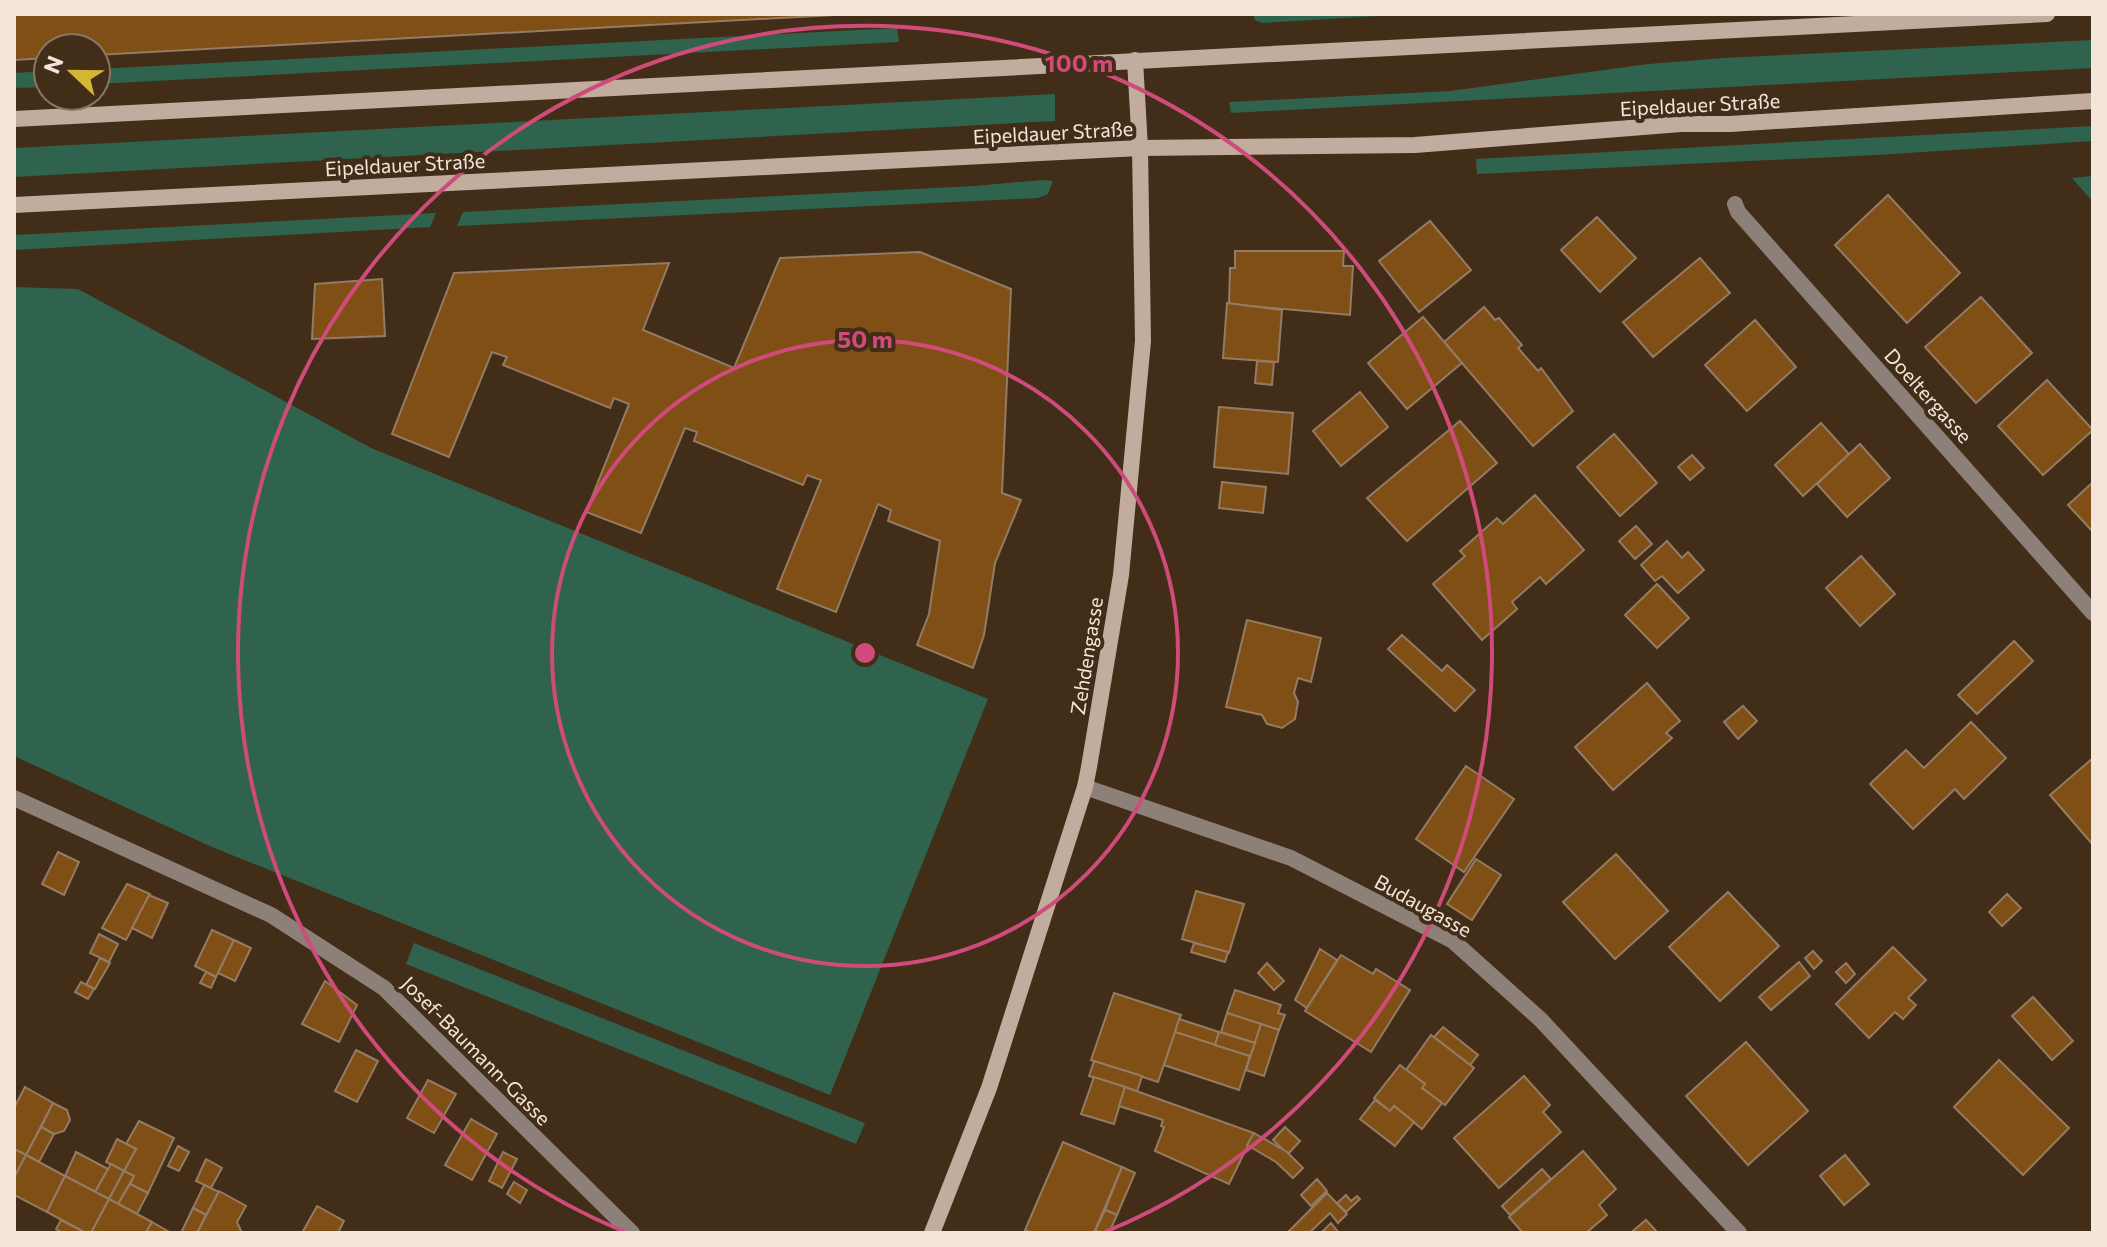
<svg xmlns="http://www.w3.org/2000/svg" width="2107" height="1247" font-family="Commissioner,sans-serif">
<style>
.green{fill:#2f634e}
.building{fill:#804f15;stroke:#947b64;stroke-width:2}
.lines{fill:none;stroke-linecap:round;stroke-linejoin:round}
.street{stroke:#8d8078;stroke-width:16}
.secondary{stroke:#c1ac9e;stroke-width:16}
.ring{fill:none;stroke:#ce4b7a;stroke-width:4}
.labels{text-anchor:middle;stroke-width:8;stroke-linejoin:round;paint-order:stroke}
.street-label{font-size:20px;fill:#f3e5d9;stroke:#422d18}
.centre{fill:#ce4b7a;stroke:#422d18;stroke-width:4}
.ring-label{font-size:24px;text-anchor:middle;font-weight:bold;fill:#ce4b7a;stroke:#422d18;stroke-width:8;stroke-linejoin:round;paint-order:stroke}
</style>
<rect width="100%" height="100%" fill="#422d18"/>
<g class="green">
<path d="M1253,14H1411L1262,23L1255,20Z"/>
<path d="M897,28L899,42L96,84V69Z"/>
<path d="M2093,40V68L1231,113L1229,102L1450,91L1648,64L1724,58Z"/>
<path d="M48,71V87L14,88V73Z"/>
<path d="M1055,94V121L14,177V148Z"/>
<path d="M2093,126V141L1877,155L1477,174L1476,159Z"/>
<path d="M2093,176V202L2072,178Z"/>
<path d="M1042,180L1053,181L1048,194L1038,198L457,226L463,212L974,186Z"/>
<path d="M436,213L430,227L14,250V235Z"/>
<path d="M14,287L78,289L371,448L988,699L830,1095L212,847L14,756Z"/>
<path d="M414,943L865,1123L856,1144L406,964Z"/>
</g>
<g class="building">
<path d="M14,14H853L96,55V48H48V58L14,60Z"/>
<path d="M1888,195L1960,273L1907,323L1835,245Z"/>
<path d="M1597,217L1636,258L1600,292L1561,250Z"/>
<path d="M1430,221L1471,270L1419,312L1379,261Z"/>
<path d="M1235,251H1344L1343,266H1353L1350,315L1229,304L1230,268H1235Z"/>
<path d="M920,252L1011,289L1002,493L1021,500L995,563L984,635L973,668L917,645L929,614L940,541L888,521L891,510L878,504L836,612L777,589L821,480L807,475L803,485L694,441L697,432L685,428L641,533L586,512L629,404L614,398L610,408L503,365L507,357L492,352L449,457L392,434L454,273L669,263L643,330L734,368L780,258Z"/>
<path d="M1700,258L1730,293L1653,357L1623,322Z"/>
<path d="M382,279L385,336L312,339L315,284Z"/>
<path d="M1981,297L2032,353L1976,403L1925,347Z"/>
<path d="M1227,303L1282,310L1278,362L1223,358Z"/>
<path d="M1484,307L1495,320L1499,318L1522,345L1518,348L1538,371L1541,368L1573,411L1533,446L1444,342Z"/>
<path d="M1423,317L1462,363L1407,409L1368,363Z"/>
<path d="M1755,320L1796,367L1747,411L1705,365Z"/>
<path d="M1257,361L1274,362L1272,385L1255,383Z"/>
<path d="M2047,380L2093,430L2043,475L1998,426Z"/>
<path d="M1360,392L1388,427L1341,466L1313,431Z"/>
<path d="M1219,407L1293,413L1288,474L1214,467Z"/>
<path d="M1460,421L1497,463L1407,541L1367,498Z"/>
<path d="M1821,423L1849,454L1803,496L1775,465Z"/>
<path d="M1614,434L1657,483L1620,516L1577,467Z"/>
<path d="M1860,444L1890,478L1847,517L1817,484Z"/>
<path d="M1692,455L1704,468L1690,480L1678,467Z"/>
<path d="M1222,482L1266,487L1263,513L1219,508Z"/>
<path d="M2093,482V532L2068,505Z"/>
<path d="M1535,495L1584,550L1546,584L1540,577L1512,602L1517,609L1482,640L1433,584L1465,556L1460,551L1497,518L1503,524Z"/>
<path d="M1636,526L1652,544L1635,559L1619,541Z"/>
<path d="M1667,541L1682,558L1688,552L1704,570L1678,593L1662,576L1655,581L1641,565Z"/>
<path d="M1861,556L1895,594L1860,626L1826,588Z"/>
<path d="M1657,584L1689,618L1657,648L1625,615Z"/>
<path d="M1247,620L1321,638L1311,682L1298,678L1294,693L1298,702L1295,719L1282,728L1267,724L1262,715L1226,707Z"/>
<path d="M1402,635L1442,671L1447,665L1475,690L1455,711L1388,649Z"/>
<path d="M2014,641L2033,661L1977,714L1958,695Z"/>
<path d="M1647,683L1680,721L1666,733L1672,738L1613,790L1575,747Z"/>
<path d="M1743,706L1757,721L1738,739L1724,722Z"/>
<path d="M1971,722L2006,758L1964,799L1955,789L1913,829L1870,784L1906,750L1924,768Z"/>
<path d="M2093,758V845L2050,795Z"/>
<path d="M1466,766L1514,799L1464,872L1416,839Z"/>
<path d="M58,852L79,862L64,895L42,884Z"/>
<path d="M1616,854L1668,911L1615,959L1563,902Z"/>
<path d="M1476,859L1501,875L1472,920L1447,904Z"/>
<path d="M127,884L150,894L126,940L102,928Z"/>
<path d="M1196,891L1244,904L1229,953L1182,939Z"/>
<path d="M1728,892L1779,946L1720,1001L1669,947Z"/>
<path d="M2007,894L2021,908L2002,926L1989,912Z"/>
<path d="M149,895L168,903L152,938L132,928Z"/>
<path d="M212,930L234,940L216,977L195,966Z"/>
<path d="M99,934L118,944L109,962L90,953Z"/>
<path d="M234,940L251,948L235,981L218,973Z"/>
<path d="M1194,943L1228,952L1225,962L1191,952Z"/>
<path d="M1893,947L1926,980L1908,998L1916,1005L1903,1019L1895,1012L1869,1038L1836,1004Z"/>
<path d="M1320,949L1337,960L1307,1008L1295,1000Z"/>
<path d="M1813,951L1822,961L1814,969L1805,958Z"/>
<path d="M1341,955L1373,974L1376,969L1410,990L1371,1052L1305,1011Z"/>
<path d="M100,958L110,963L95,989L86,985Z"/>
<path d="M1799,962L1810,976L1771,1010L1759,997Z"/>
<path d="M1267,963L1284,981L1274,990L1258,973Z"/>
<path d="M1846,963L1855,974L1846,983L1836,972Z"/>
<path d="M206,972L216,977L211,988L200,983Z"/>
<path d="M325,981L357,1005L339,1042L302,1024Z"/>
<path d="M81,982L94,989L88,999L75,992Z"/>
<path d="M1235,990L1281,1005L1278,1013L1285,1015L1279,1030L1227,1013Z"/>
<path d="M1114,993L1181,1015L1158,1082L1091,1060Z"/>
<path d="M2033,997L2073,1041L2052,1060L2012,1016Z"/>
<path d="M1227,1013L1261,1024L1255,1043L1221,1032Z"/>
<path d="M1179,1019L1219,1032L1215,1045L1175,1032Z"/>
<path d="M1261,1024L1279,1030L1264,1076L1246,1070Z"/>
<path d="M1443,1027L1478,1055L1470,1065L1434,1037Z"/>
<path d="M1175,1032L1250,1056L1239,1090L1164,1065Z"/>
<path d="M1219,1032L1255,1043L1250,1056L1215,1045Z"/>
<path d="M1431,1035L1474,1068L1445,1105L1422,1088L1425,1084L1406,1070Z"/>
<path d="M1746,1042L1808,1111L1748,1165L1686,1096Z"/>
<path d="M356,1050L378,1061L357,1102L335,1091Z"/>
<path d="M1999,1060L2069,1128L2023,1175L1954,1107Z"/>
<path d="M1094,1061L1142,1076L1137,1092L1089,1076Z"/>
<path d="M1400,1065L1425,1084L1422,1088L1442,1103L1422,1129L1394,1106L1390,1111L1374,1098Z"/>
<path d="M1524,1076L1550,1105L1543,1112L1561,1132L1499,1188L1454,1138Z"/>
<path d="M1094,1077L1125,1087L1114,1124L1081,1114Z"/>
<path d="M428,1080L456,1094L434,1133L407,1118Z"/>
<path d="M25,1087L53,1103L26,1155L14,1149V1108Z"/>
<path d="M1125,1087L1254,1133L1229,1184L1155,1151L1164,1127L1161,1126L1163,1120L1119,1106Z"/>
<path d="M1375,1100L1390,1111L1394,1106L1414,1122L1395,1146L1360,1119Z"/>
<path d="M53,1103L67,1110L70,1120L64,1131L54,1134L41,1127Z"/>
<path d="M471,1119L497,1134L472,1180L445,1165Z"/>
<path d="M139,1121L174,1138L148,1193L130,1184L134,1176L124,1171L136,1149L126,1144Z"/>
<path d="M41,1127L54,1134L39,1162L26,1155Z"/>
<path d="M1285,1127L1300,1141L1288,1154L1273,1140Z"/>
<path d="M1254,1133L1287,1152L1303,1168L1293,1178L1276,1162L1247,1145Z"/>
<path d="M117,1139L136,1149L124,1171L106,1162Z"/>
<path d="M1063,1142L1122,1167L1094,1233H1031L1025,1230Z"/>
<path d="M178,1146L189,1152L179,1171L168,1166Z"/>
<path d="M14,1149L26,1155L14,1178Z"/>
<path d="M1583,1151L1616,1189L1599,1205L1607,1215L1586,1233H1523L1509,1217Z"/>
<path d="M76,1152L108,1169L95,1192L65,1176Z"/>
<path d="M503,1152L517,1159L502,1188L489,1181Z"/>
<path d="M26,1155L65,1176L47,1212L14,1195V1178Z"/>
<path d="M1845,1155L1869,1184L1844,1205L1820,1176Z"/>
<path d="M206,1159L222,1168L211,1188L196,1181Z"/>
<path d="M111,1164L124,1171L109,1199L95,1192Z"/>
<path d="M1122,1167L1135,1173L1117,1215L1105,1210Z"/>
<path d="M1542,1169L1551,1179L1510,1215L1502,1206Z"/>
<path d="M124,1171L134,1176L118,1204L109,1199Z"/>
<path d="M65,1176L109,1199L91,1233H86L47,1212Z"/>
<path d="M1317,1179L1327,1191L1311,1206L1301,1195Z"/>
<path d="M514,1182L527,1190L520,1203L507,1194Z"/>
<path d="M130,1184L148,1193L137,1214L118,1204Z"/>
<path d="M204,1185L219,1192L206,1215L193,1208Z"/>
<path d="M219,1191L246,1206L237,1222L242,1233H197Z"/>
<path d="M1327,1193L1347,1214L1338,1223L1330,1213L1309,1233H1287Z"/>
<path d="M1346,1195L1351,1201L1357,1196L1360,1199L1346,1212L1337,1203Z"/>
<path d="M109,1199L152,1222L146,1233H91Z"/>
<path d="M317,1206L344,1221L338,1233H302Z"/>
<path d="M193,1208L206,1215L197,1233H181Z"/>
<path d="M1105,1210L1117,1215L1109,1233L1095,1231Z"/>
<path d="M61,1220L86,1233H63L56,1229Z"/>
<path d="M1646,1220L1658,1233H1631L1634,1230Z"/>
<path d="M152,1222L171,1233H146Z"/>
<path d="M1331,1223L1339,1233H1321Z"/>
</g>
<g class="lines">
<g class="street">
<path d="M1735,204L1738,212L2093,613"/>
<path d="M1085,787L1291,858L1453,941L1541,1020L1739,1233"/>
<path d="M14,798L271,915L384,988L632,1233"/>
</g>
<g class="secondary">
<path d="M14,119L2047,14"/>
<path d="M14,205L1140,148L1415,145L1681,124H1730L2093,101"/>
<path d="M932,1233L989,1088L1085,787L1089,767L1121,575L1143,341L1140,148L1135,60"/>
</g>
</g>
<g class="ring">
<circle cx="865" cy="653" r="313"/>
<path d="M625 1232A627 627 0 1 1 1105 1232"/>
</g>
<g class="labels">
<g class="street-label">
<text transform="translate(1700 105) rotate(-3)" y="7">Eipeldauer Straße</text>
<text transform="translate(1053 133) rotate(-3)" y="7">Eipeldauer Straße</text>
<text transform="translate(405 165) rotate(-3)" y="7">Eipeldauer Straße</text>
<text transform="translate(1928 396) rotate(48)" y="7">Doeltergasse</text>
<text transform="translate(1087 656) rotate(-81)" y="7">Zehdengasse</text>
<text transform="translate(1423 906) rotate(29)" y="7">Budaugasse</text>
<text transform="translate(476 1051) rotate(45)" y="7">Josef-Baumann-Gasse</text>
</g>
</g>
<circle cx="865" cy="653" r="12" class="centre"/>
<g class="ring-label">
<text x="1079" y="72">100 m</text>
<text x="865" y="348">50 m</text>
</g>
<rect width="2107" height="1247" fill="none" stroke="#f3e5d9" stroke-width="32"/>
<g transform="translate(72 72) rotate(292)"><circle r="38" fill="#422d18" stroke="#897765" stroke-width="2"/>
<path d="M0-6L14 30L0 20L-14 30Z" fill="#d3b635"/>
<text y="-12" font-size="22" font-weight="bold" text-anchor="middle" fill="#f3e5d9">N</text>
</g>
</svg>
